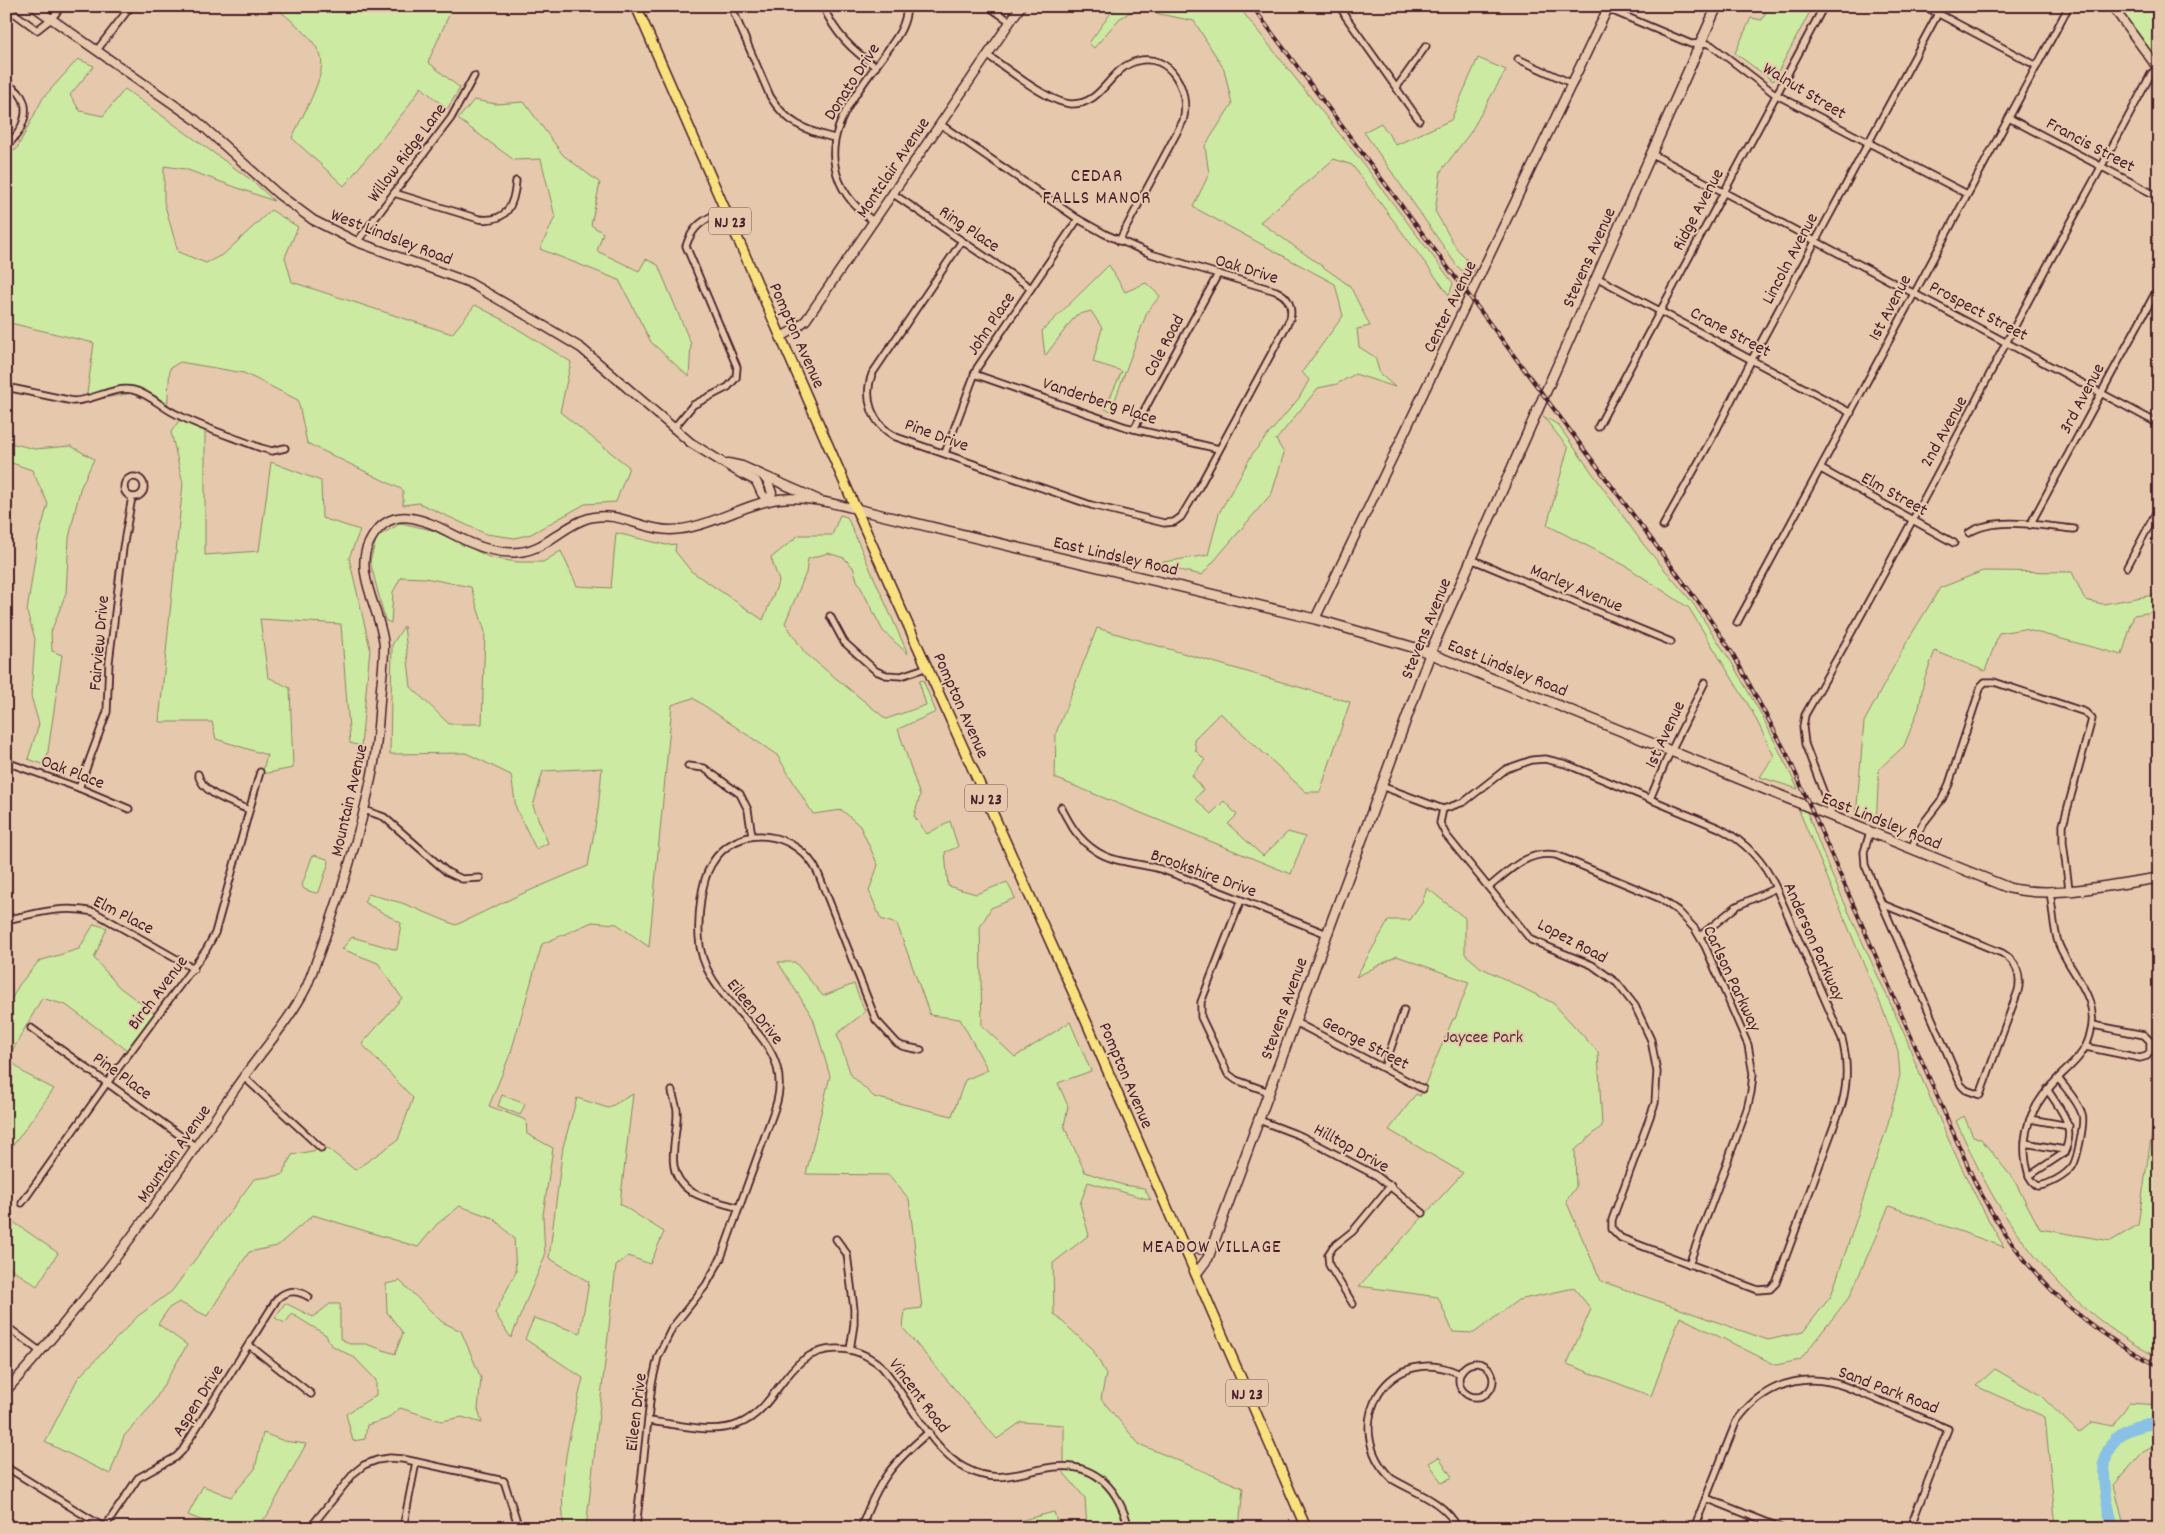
<svg xmlns="http://www.w3.org/2000/svg" width="2165" height="1534" font-family="Dekko,sans-serif">
<style>
.green{fill:#cceaa1;stroke:#8b8466}
.lines{fill:none;stroke-linecap:round;stroke-linejoin:round}
.river{stroke:#88c0e6;stroke-width:12}
.minor-casing{stroke:#4a1f2b;stroke-width:9}
.tertiary-casing{stroke:#4a1f2b;stroke-width:11}
.secondary-casing{stroke:#4a1f2b;stroke-width:12}
.primary-casing{stroke:#4a1f2b;stroke-width:12}
.minor{stroke:#e6c9ad;stroke-width:5.5}
.tertiary{stroke:#e6c9ad;stroke-width:8}
.secondary{stroke:#e6c9ad;stroke-width:9}
.primary{stroke:#fae180;stroke-width:9}
.rail-casing{stroke:#4a1f2b;stroke-width:4}
.rail{stroke:#e6c9ad;stroke-width:2;stroke-dasharray:5.5;stroke-linecap:butt}
.labels{text-anchor:middle;stroke-width:4;stroke-linejoin:round;paint-order:stroke}
.shield{fill:#e6c9ad;stroke:#795252;stroke-width:1}
.shield-label{font-size:16px;font-weight:bold;fill:#4a1f2b}
.street-label{font-size:18px;fill:#4a1f2b;stroke:#e6c9ad}
.park-label{font-size:18px;fill:#573337;stroke:#e6c9ad}
.neighbourhood-label{font-size:19px;letter-spacing:1px;fill:#4a1f2b;stroke:#e6c9ad}
</style>
<rect width="100%" height="100%" fill="#e6c9ad"/>
<filter id="ink" filterUnits="userSpaceOnUse"><feTurbulence type="fractalNoise" baseFrequency=".02" numOctaves="2"/><feDisplacementMap in="SourceGraphic" scale="10" xChannelSelector="R" yChannelSelector="G"/><feConvolveMatrix kernelMatrix="1 2 1 2 8 2 1 2 1" color-interpolation-filters="sRGB"/></filter>
<g filter="url(#ink)">
<g class="green">
<path d="M274,6H453L428,62L460,88L447,109L421,87L407,108L344,186L292,138C300,119 329,73 320,54C311,34 290,20 274,6Z"/>
<path d="M1116,6H1238L1358,157L1453,283L1449,295L1352,165L1334,159L1260,222L1350,286L1370,326L1357,329L1359,347L1375,357L1380,374L1395,387L1355,374L1337,384L1318,388L1276,440L1284,453L1272,493L1202,575L1151,564L1208,555L1219,513L1253,453L1299,398L1309,380L1302,372L1343,316L1335,284L1193,207L1209,174L1205,146L1232,104L1224,69L1194,21L1135,9L1119,19L1094,48L1089,43Z"/>
<path d="M1764,6H1813L1773,81L1735,53L1751,18L1762,20L1766,11L1763,9Z"/>
<path d="M2118,6H2156L2159,12V62Z"/>
<path d="M1478,58L1506,70L1470,133L1441,171L1435,211L1458,251L1475,268L1471,279L1457,266L1364,132L1381,123L1396,145L1451,120Z"/>
<path d="M78,59L94,66L70,95L80,111L103,116L125,89L254,182L274,201L185,169L164,166V202L178,252L206,263L224,254L271,210L298,227L285,257L292,282L452,334L475,305L500,318L571,362L560,412L629,467L616,502L585,504L531,534L515,538L486,534L419,503L403,505V490L307,443L298,400L244,373L180,362L170,368L167,409L139,392L86,401L94,343L6,322V154L16,150L43,98Z"/>
<path d="M474,100L496,104L524,102L563,155L600,183L591,225L603,233L597,251L639,271L646,259L658,265L691,344L689,377L651,342L619,280L540,249L555,217L541,159L514,160L458,119Z"/>
<path d="M1109,265L1125,292L1146,283L1160,296L1147,312L1111,411L1105,409L1122,371L1093,362L1102,328L1091,311L1076,315L1045,356L1042,331Z"/>
<path d="M1543,416L1558,425L1643,544L1692,602L1732,663L1762,716L1798,789L1760,777L1774,756L1752,711L1689,608L1626,566L1547,525L1568,448Z"/>
<path d="M181,418L205,429V555L259,551L271,462L321,481L322,518L360,530L349,558L370,648L361,746L350,743L341,624L260,619L268,677L290,688L293,768L262,774L267,755L216,739L212,722H159L183,483L171,432Z"/>
<path d="M6,442L35,449L71,446L94,459L80,489L69,538L66,593L51,632L52,651L62,655L46,765L28,759L39,724L31,696L35,639L27,612L37,543L48,504L32,470L6,461Z"/>
<path d="M840,515L847,517L908,654L883,631L857,580L853,567L844,558L828,553L808,559L806,573L785,623L805,653L886,719L926,705L919,681L923,680L936,712L898,729L920,796L914,816L927,834L950,821L958,847L945,852L948,886L976,894L1007,882L1015,898L991,908L980,927L982,1026L1015,1057L1070,1022L1091,1071L1058,1083L1068,1106L1064,1126L1085,1172L1123,1185L1144,1188L1151,1200L1088,1182L1080,1204L1089,1235L1053,1263L1054,1314L1093,1350L1106,1374L1101,1399L1139,1444L1243,1488L1239,1528H1087L1085,1498L1064,1473V1425L1021,1422L997,1439L903,1328L905,1310L922,1308L909,1199L889,1175L806,1174L830,1076L813,1018L778,962H795L823,996L854,984L865,1012L837,1034L851,1075L874,1097L952,1116L965,1080L988,1070L960,1019L930,1015L897,924L881,919L869,891L878,865L860,826L842,810L813,814L777,755L693,698L672,705L649,947L617,924L592,922L542,944L511,1052L489,1106L526,1120L527,1134L553,1148L543,1215L545,1256L511,1338L495,1313L516,1272L514,1238L493,1218L460,1206L437,1224L418,1247L313,1215L277,1246L249,1252L207,1316L179,1302L169,1308L158,1324L187,1345L152,1405L124,1436L110,1474L45,1442L78,1378L138,1316L172,1291L254,1179L282,1175L292,1155L327,1148L355,1170L398,1140L413,1098L362,1044L402,998L378,963L342,949L352,937L397,950L401,923L364,902L368,894L402,903L456,925L517,896L588,866L598,810L602,768L543,771L533,806L548,843L536,849L516,808L511,775L466,753L390,754L392,645L404,626L411,687L449,724H482L485,632L471,587L425,578L401,577L393,592L391,623L385,620L370,561L377,537L401,523L436,531L491,558L517,562H543L561,551L577,586L611,588L616,533L666,545L676,544L675,551L691,571L763,620L779,581L771,558L799,535H832Z"/>
<path d="M1983,571L2072,572L2085,600L2103,604L2159,594V611L2134,615L2122,655L2024,629L1999,633L1985,671L1935,651L1924,680L1919,708L1904,746L1879,769L1876,824L1856,817L1864,722L1908,640L1940,588Z"/>
<path d="M1097,628L1350,702L1320,792H1306L1220,713L1194,739L1196,751L1205,760L1192,775L1203,790L1195,799L1211,814L1224,801L1237,815L1228,824L1263,856L1288,832L1305,837L1291,874L1055,778L1056,733Z"/>
<path d="M1798,808L1807,812L1830,871L1907,1040C1915,1065 1926,1088 1936,1111C1956,1158 1978,1203 2004,1247L1889,1206L1850,1296L1800,1360L1776,1365L1680,1317L1651,1396L1567,1364L1591,1309L1574,1288L1518,1300L1474,1333L1453,1332L1438,1297L1359,1286L1463,1173L1389,1130L1416,1094L1420,1096L1453,1019H1455L1469,982L1397,956L1356,977L1389,920H1410L1422,903L1427,888L1465,918V954L1480,967L1553,1003L1598,1052L1602,1126L1575,1150L1576,1187L1566,1201L1601,1281L1768,1340L1803,1332L1831,1296L1887,1127L1900,1075L1898,1051L1883,1010Z"/>
<path d="M315,855L327,859L329,862L319,892L315,893L304,889L302,885L312,857Z"/>
<path d="M94,924L107,928L94,958L119,987L154,1013L127,1050L66,1005L42,998L8,1058L24,1073L54,1089L6,1155V1009L19,985L39,961L79,949Z"/>
<path d="M2159,1084V1358C2088,1322 2033,1263 1993,1196C1979,1172 1968,1146 1956,1121L1964,1116L1973,1136L1981,1139L2014,1180L2040,1229L2111,1241L2138,1225Z"/>
<path d="M633,1094L620,1204L664,1232L650,1264L628,1256L616,1266L586,1528H564C558,1473 571,1430 583,1378L525,1339L534,1318L580,1333L589,1282L549,1258L563,1147L577,1098L608,1108Z"/>
<path d="M502,1095L525,1104L520,1115L498,1106Z"/>
<path d="M12,1221L58,1253L37,1286L6,1265V1234Z"/>
<path d="M400,1281L442,1322L461,1331L481,1378L478,1409L482,1423L462,1417L442,1421L400,1408L387,1419L367,1425L365,1439L353,1441L346,1414L376,1395V1380L355,1358L331,1345L326,1335L292,1314L285,1323L275,1318L285,1303L313,1317L330,1304H340V1338L349,1344H366L395,1354L403,1333L387,1312L386,1284Z"/>
<path d="M1995,1369L2040,1395L2079,1433L2092,1422L2113,1426L2129,1403L2159,1405V1444L2143,1452L2114,1485L2125,1528H2056L2045,1417L1976,1386Z"/>
<path d="M263,1433L284,1441L306,1444L267,1516L253,1528H221L188,1515L203,1486L231,1497L255,1469Z"/>
<path d="M1439,1457L1452,1477L1442,1483L1429,1463Z"/>
<path d="M1054,1512L1059,1528H1021L1019,1521Z"/>
</g>
<g class="lines">
<path class="river" d="M2113,1528C2101,1479 2090,1427 2159,1423"/>
<defs>
<g id="minor">
<path d="M731,6L770,96C785,122 806,131 834,138"/>
<path d="M823,6C835,34 852,50 876,67"/>
<path d="M988,6L1011,22"/>
<path d="M1340,6L1346,17L1419,120"/>
<path d="M1601,6L1691,44L1705,43L1711,45L1775,94L1967,194"/>
<path d="M1924,6L2037,66"/>
<path d="M6,11L14,13L37,30L51,19L62,6"/>
<path d="M97,50L131,6"/>
<path d="M987,55C1007,68 1050,104 1072,104C1104,104 1109,68 1137,61C1171,52 1191,92 1183,121L1119,241"/>
<path d="M1518,59L1573,84"/>
<path d="M6,84C11,87 16,89 19,93C33,110 21,134 6,146"/>
<path d="M1397,87L1426,46"/>
<path d="M2009,118L2159,197"/>
<path d="M940,124L1078,219L1105,234L1151,254L1276,291C1288,296 1293,306 1290,319L1199,487L1181,517L1174,522L1164,523L1091,505L896,437C872,424 863,399 872,374L962,241"/>
<path d="M1652,154L2159,424"/>
<path d="M394,193L479,219C507,223 514,205 516,181"/>
<path d="M892,193L1031,288"/>
<path d="M873,221C854,207 839,190 835,166C826,125 864,83 887,51C898,36 906,25 907,6"/>
<path d="M357,242L451,118L474,76"/>
<path d="M1596,277L1851,413"/>
<path d="M974,374L1126,427L1219,449"/>
<path d="M6,387L73,401C93,401 113,386 133,390C150,394 161,407 176,414C203,428 233,437 261,448L272,451L285,448"/>
<path d="M1598,427L1824,6"/>
<path d="M673,429L693,405L728,387L736,378L737,367L686,246C693,224 706,219 725,209"/>
<path d="M1134,429L1218,274"/>
<path d="M945,453L977,368L1078,219"/>
<path d="M1821,469L1954,543"/>
<circle cx="134" cy="487" r="10"/>
<path d="M2030,525L2159,286"/>
<path d="M1663,526L1717,429L1752,359L1942,6"/>
<path d="M1969,533C1994,516 2044,526 2074,529"/>
<path d="M1471,559L1671,642"/>
<path d="M2127,567L2159,507"/>
<path d="M830,616L844,642L876,671L886,675L901,676L928,667"/>
<path d="M1737,623L2069,6"/>
<path d="M1532,760L1545,759L1566,764L1719,828C1746,842 1764,861 1776,888L1842,1039C1848,1062 1848,1082 1842,1104L1776,1283L1770,1289L1758,1290L1621,1238L1612,1229V1220L1655,1103L1657,1072L1651,1040L1635,1006L1617,983L1592,965L1531,940L1446,835L1440,823L1443,809L1464,802L1506,769Z"/>
<path d="M6,762L79,788L129,809"/>
<path d="M688,766L704,768L740,794L748,810L752,836"/>
<path d="M198,774C203,795 232,802 249,810"/>
<path d="M1381,786L1443,809"/>
<path d="M79,788L107,712L109,662L123,548L132,497"/>
<path d="M1650,799L1666,761L1705,682"/>
<path d="M1061,807C1070,825 1079,840 1096,851C1117,865 1143,862 1166,871C1220,891 1273,913 1327,934"/>
<path d="M364,810L384,817L447,872L462,879L480,878"/>
<path d="M1833,817L1805,744L1803,727L1805,715C1875,593 1941,468 2006,343C2053,253 2104,164 2151,74L2157,68"/>
<path d="M1870,832L1864,852L1865,865L1961,1085L1966,1090L1980,1095L2018,991C2022,975 2016,961 2002,953L1882,904"/>
<path d="M1911,849L1922,825L1942,799L1949,784L1981,686L1985,682H1994L2085,712L2092,719L2063,825V842L2069,889"/>
<path d="M1489,887C1509,871 1527,850 1556,855L1659,898L1678,911L1695,929L1705,946L1748,1045L1753,1074L1751,1092L1747,1109L1689,1264"/>
<path d="M2050,892C2053,909 2053,929 2059,945C2072,976 2101,998 2090,1035C2085,1053 2074,1063 2061,1075C2036,1100 2020,1126 2026,1163C2028,1172 2029,1181 2038,1186C2049,1185 2065,1176 2072,1167C2077,1161 2085,1122 2082,1114C2078,1101 2066,1089 2058,1078"/>
<path d="M1241,900L1201,1002V1017L1228,1074L1236,1080L1269,1092"/>
<path d="M6,920C37,913 63,905 94,912L194,969"/>
<path d="M1700,936L1737,906L1776,888"/>
<path d="M1295,1022L1423,1089"/>
<path d="M31,1028L196,1147"/>
<path d="M2086,1047L2140,1058L2147,1056L2150,1051V1041L2144,1035L2093,1025"/>
<path d="M1384,1068L1404,1010"/>
<path d="M244,1077L321,1148"/>
<path d="M672,1091C673,1097 676,1104 677,1110C679,1138 660,1172 692,1192C705,1200 724,1203 739,1208"/>
<path d="M2030,1119L2069,1126"/>
<path d="M1259,1120L1301,1136L1377,1176L1423,1213"/>
<path d="M2025,1143L2065,1150"/>
<path d="M2029,1176L2064,1153C2077,1126 2061,1111 2047,1089"/>
<path d="M22,1203L107,1083L206,950L215,933L260,772"/>
<path d="M836,1239L847,1254L854,1309V1324L850,1350"/>
<path d="M1353,1304L1329,1265L1328,1255L1333,1247L1353,1231L1391,1185"/>
<path d="M6,1326L41,1352"/>
<path d="M249,1345L311,1394"/>
<circle cx="1476" cy="1380" r="17"/>
<path d="M649,1421C677,1424 712,1435 739,1424C781,1407 785,1347 839,1349C855,1349 869,1356 881,1366C907,1395 931,1451 965,1468C998,1486 1021,1471 1054,1467C1097,1462 1119,1491 1129,1528"/>
<path d="M6,1467L105,1528"/>
<path d="M1706,1498L1781,1528"/>
<path d="M105,1527L138,1478L176,1457L182,1451L277,1299C287,1289 298,1290 309,1297"/>
<path d="M310,1528L354,1473L364,1465L377,1460L390,1458L403,1459L504,1481L519,1528"/>
<path d="M403,1528L416,1462"/>
<path d="M636,1528L652,1383L658,1357L672,1328L706,1285L721,1258L775,1108C801,1032 701,1010 699,936C698,916 701,882 711,865C736,821 798,830 818,873L876,1020L897,1043L902,1046L921,1050"/>
<path d="M861,1528C878,1481 891,1464 929,1432"/>
<path d="M1458,1528C1444,1501 1416,1493 1392,1479C1337,1427 1389,1339 1460,1374"/>
<path d="M1694,1528L1736,1422C1757,1391 1792,1374 1830,1382C1847,1385 1864,1395 1880,1401C1903,1410 1925,1419 1948,1429L1910,1528"/>
</g>
<g id="tertiary">
<path d="M33,6L196,120L278,194L313,220L357,242L468,282L536,321L581,348L691,443L740,473L756,481L762,494L768,501"/>
<path d="M2112,6L2159,70"/>
<path d="M781,337L795,329L806,320L1021,6"/>
<path d="M728,463L742,466L817,499"/>
<path d="M764,477L768,482L772,493L768,501"/>
<path d="M1315,619L1609,6"/>
<path d="M6,1391C91,1297 163,1196 233,1092C257,1056 288,1024 307,986C333,918 358,846 372,774C377,750 378,726 380,701C381,683 384,665 384,647C383,615 353,573 369,543C394,493 438,529 471,543C485,549 503,554 519,552C546,550 563,525 589,518C617,510 642,530 670,530C708,529 742,504 779,499C804,496 832,503 856,509"/>
</g>
<g id="secondary">
<path d="M856,509L1315,619L1419,649L2009,888C2054,899 2113,884 2159,878"/>
<path d="M1182,1242C1192,1251 1203,1251 1214,1243"/>
<path d="M1196,1274L1208,1258L1433,646L1717,6"/>
</g>
<path id="primary" d="M636,6L856,509L1086,1021L1306,1528"/>
</defs>
<use href="#minor" class="minor-casing"/>
<use href="#tertiary" class="tertiary-casing"/>
<use href="#secondary" class="secondary-casing"/>
<use href="#primary" class="primary-casing"/>
<use href="#minor" class="minor"/>
<use href="#tertiary" class="tertiary"/>
<use href="#secondary" class="secondary"/>
<use href="#primary" class="primary"/>
<defs>
<path id="rail" d="M1252,6L1634,516L1701,606L1733,654L1788,756L1974,1180C2016,1264 2075,1325 2159,1366"/>
</defs>
<use href="#rail" class="rail-casing"/>
<use href="#rail" class="rail"/>
</g>
</g>
<g class="labels">
<g class="shield">
<rect x="709" y="207.5" width="42" height="27" rx="4"/>
<rect x="965" y="784.5" width="42" height="27" rx="4"/>
<rect x="1226" y="1379.5" width="42" height="27" rx="4"/>
</g>
<g class="shield-label">
<text x="730" y="227">NJ 23</text>
<text x="986" y="804">NJ 23</text>
<text x="1247" y="1399">NJ 23</text>
</g>
<g class="street-label">
<text transform="translate(851 81) rotate(-57)" y="6">Donato Drive</text>
<text transform="translate(1805 90) rotate(31)" y="6">Walnut Street</text>
<text transform="translate(2091 144) rotate(28)" y="6">Francis Street</text>
<text transform="translate(406 152) rotate(-53)" y="6">Willow Ridge Lane</text>
<text transform="translate(892 167) rotate(-56)" y="6">Montclair Avenue</text>
<text transform="translate(1697 209) rotate(-62)" y="6">Ridge Avenue</text>
<text transform="translate(970 228) rotate(34)" y="6">Ring Place</text>
<text transform="translate(392 236) rotate(21)" y="6">West Lindsley Road</text>
<text transform="translate(1588 257) rotate(-66)" y="6">Stevens Avenue</text>
<text transform="translate(1789 258) rotate(-62)" y="6">Lincoln Avenue</text>
<text transform="translate(1247 268) rotate(17)" y="6">Oak Drive</text>
<text transform="translate(1449 306) rotate(-64)" y="6">Center Avenue</text>
<text transform="translate(1889 307) rotate(-62)" y="6">1st Avenue</text>
<text transform="translate(1979 310) rotate(28)" y="6">Prospect Street</text>
<text transform="translate(990 323) rotate(-56)" y="6">John Place</text>
<text transform="translate(1731 331) rotate(28)" y="6">Crane Street</text>
<text transform="translate(798 335) rotate(66)" y="6">Pompton Avenue</text>
<text transform="translate(1163 345) rotate(-62)" y="6">Cole Road</text>
<text transform="translate(2081 398) rotate(-62)" y="6">3rd Avenue</text>
<text transform="translate(1100 400) rotate(18)" y="6">Vanderberg Place</text>
<text transform="translate(1943 431) rotate(-61)" y="6">2nd Avenue</text>
<text transform="translate(937 434) rotate(20)" y="6">Pine Drive</text>
<text transform="translate(1895 493) rotate(29)" y="6">Elm Street</text>
<text transform="translate(1116 555) rotate(13)" y="6">East Lindsley Road</text>
<text transform="translate(1577 587) rotate(23)" y="6">Marley Avenue</text>
<text transform="translate(1425 628) rotate(-68)" y="6">Stevens Avenue</text>
<text transform="translate(98 643) rotate(-85)" y="6">Fairview Drive</text>
<text transform="translate(1508 667) rotate(22)" y="6">East Lindsley Road</text>
<text transform="translate(962 705) rotate(66)" y="6">Pompton Avenue</text>
<text transform="translate(1664 734) rotate(-65)" y="6">1st Avenue</text>
<text transform="translate(73 771) rotate(21)" y="6">Oak Place</text>
<text transform="translate(348 800) rotate(-77)" y="6">Mountain Avenue</text>
<text transform="translate(1882 820) rotate(22)" y="6">East Lindsley Road</text>
<text transform="translate(1204 872) rotate(20)" y="6">Brookshire Drive</text>
<text transform="translate(124 914) rotate(27)" y="6">Elm Place</text>
<text transform="translate(1573 940) rotate(28)" y="6">Lopez Road</text>
<text transform="translate(1815 941) rotate(66)" y="6">Anderson Parkway</text>
<text transform="translate(1733 978) rotate(65)" y="6">Carlson Parkway</text>
<text transform="translate(157 992) rotate(-53)" y="6">Birch Avenue</text>
<text transform="translate(1283 1008) rotate(-70)" y="6">Stevens Avenue</text>
<text transform="translate(756 1011) rotate(51)" y="6">Eileen Drive</text>
<text transform="translate(1366 1042) rotate(28)" y="6">George Street</text>
<text transform="translate(123 1075) rotate(36)" y="6">Pine Place</text>
<text transform="translate(1127 1075) rotate(67)" y="6">Pompton Avenue</text>
<text transform="translate(1352 1147) rotate(29)" y="6">Hilltop Drive</text>
<text transform="translate(173 1153) rotate(-55)" y="6">Mountain Avenue</text>
<text transform="translate(1889 1389) rotate(21)" y="6">Sand Park Road</text>
<text transform="translate(920 1395) rotate(53)" y="6">Vincent Road</text>
<text transform="translate(197 1400) rotate(-58)" y="6">Aspen Drive</text>
<text transform="translate(635 1412) rotate(-83)" y="6">Eileen Drive</text>
</g>
<g class="park-label">
<text x="1483" y="1042">Jaycee Park</text>
</g>
<g class="neighbourhood-label">
<text x="1097" y="181">CEDAR<tspan x="1097" dy="22">FALLS MANOR</tspan></text>
<text x="1212" y="1252">MEADOW VILLAGE</text>
</g>
</g>
<rect width="2165" height="1534" fill="none" stroke="#e6c9ad" stroke-width="25"/>
<rect x="12" y="12" width="2140" height="1509" fill="none" stroke="#4a1f2b" stroke-width="2" filter="url(#ink)"/>
</svg>
